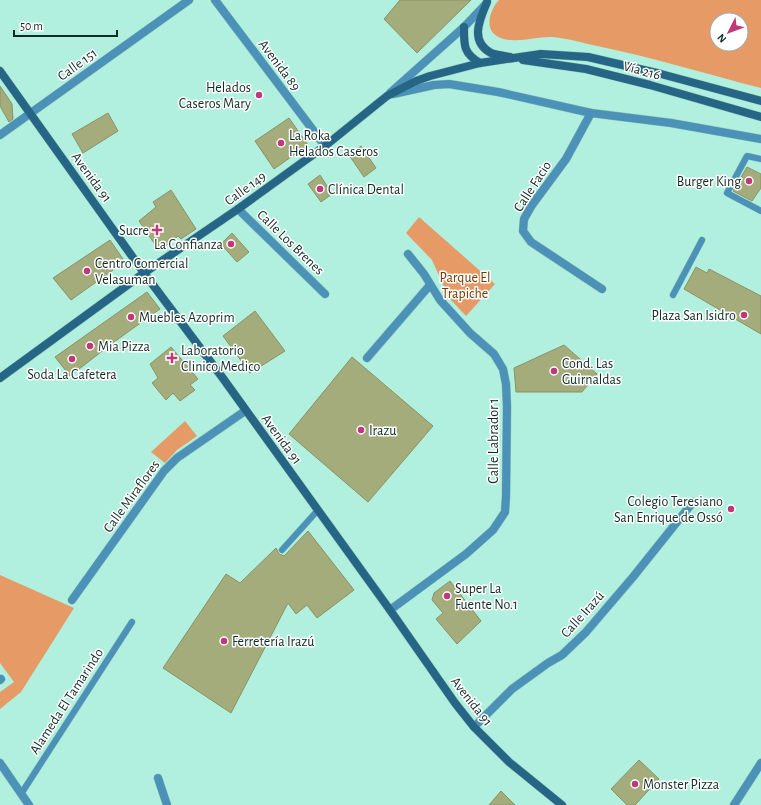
<svg xmlns="http://www.w3.org/2000/svg" width="761" height="805" font-family="'Alegreya Sans',sans-serif">
<style>
.green{fill:#e69b67;fill-rule:evenodd}
.building{fill:#a5ac7b;stroke:#8b9262}
.lines{fill:none;stroke-linecap:round;stroke-linejoin:round}
.service-casing{stroke:#94cdbd;stroke-width:7}
.minor-casing{stroke:#94cdbd;stroke-width:9}
.secondary-casing{stroke:#94cdbd;stroke-width:9}
.service{stroke:#4c91b7;stroke-width:6}
.minor{stroke:#4c91b7;stroke-width:8}
.secondary{stroke:#276586;stroke-width:8}
.poi-dot{fill:#bf3879;stroke:#fff;stroke-width:1.5}
.labels{text-anchor:middle;stroke-width:3;stroke-linejoin:round;paint-order:stroke}
.street-label{font-size:14px;fill:#112b24;stroke:#fff}
.poi-label{font-size:14px;fill:#112b24;stroke:#fff;text-anchor:start}
.park-label{font-size:14px;fill:#743900;stroke:#fff}
</style>
<rect width="100%" height="100%" fill="#b1f0de"/>
<g class="green">
<path d="M499,0H761V88C706,74 652,57 597,46C582,43 567,38 552,37C535,36 507,47 493,33C485,24 492,7 499,0ZM717,20H741V44H717Z"/>
<path d="M419,217L495,284L466,316L449,298L432,260L406,233Z"/>
<path d="M185,421L197,436L177,450L165,463L151,452Z"/>
<path d="M0,575L74,608L21,692L0,709V692L14,682L0,663Z"/>
</g>
<g class="building">
<path d="M400,0H471L417,53L384,19Z"/>
<path d="M0,86L12,104L13,119L9,122L0,106Z"/>
<path d="M108,113L118,131L83,153L72,134Z"/>
<path d="M289,118L308,145L274,169L255,141Z"/>
<path d="M361,146L376,168L364,177L349,155Z"/>
<path d="M747,167L761,174V188L752,201L733,191Z"/>
<path d="M320,175L332,194L321,202L308,184Z"/>
<path d="M171,190L196,229L181,239L178,236L163,248L156,246L139,221L156,207L153,202Z"/>
<path d="M232,233L249,252L237,262L221,244Z"/>
<path d="M110,240L123,259L120,265L71,300L53,278Z"/>
<path d="M696,267L707,273L709,269L761,296V334L684,289Z"/>
<path d="M147,292L160,309L114,342L70,376L55,357Z"/>
<path d="M255,311L285,351L250,373L223,336Z"/>
<path d="M564,345L597,374L582,392H516L514,368Z"/>
<path d="M171,347L198,379L190,385L195,390L180,401L173,393L166,400L152,383L158,378L150,364Z"/>
<path d="M352,357L433,426L368,502L289,434Z"/>
<path d="M308,531L354,590L317,618L307,605L296,614L288,603L231,713L163,668L226,574L240,583L276,548L279,554L284,556Z"/>
<path d="M450,581L481,621L457,644L436,619L443,613L432,600L434,593Z"/>
<path d="M639,760L659,779L635,805H627L611,789Z"/>
<path d="M501,791L515,805H489Z"/>
</g>
<g class="lines">
<defs>
<g id="service">
<path d="M761,159L747,156L727,193L761,211"/>
<path d="M673,295L702,240"/>
<path d="M282,550L318,510"/>
<path d="M21,794L132,622"/>
</g>
<g id="minor">
<path d="M215,0L325,146"/>
<path d="M390,93L464,27L486,4"/>
<path d="M393,94L434,85L449,84L498,92L591,113L671,123L761,139"/>
<path d="M591,113L566,159L532,205L524,219L523,231L531,242L602,289"/>
<path d="M0,135L189,0"/>
<path d="M238,209L325,294"/>
<path d="M367,358L430,285"/>
<path d="M72,600L164,471L177,458L245,411"/>
<path d="M390,610L466,554L493,530L505,512L506,496L507,407L506,384L503,369L494,354L470,333L440,300L424,274L408,254"/>
<path d="M0,680L1,679"/>
<path d="M474,727L512,689L548,663L562,655L586,632L633,577L693,502"/>
<path d="M0,763L29,805"/>
<path d="M158,778L167,805"/>
<path d="M734,805L761,763"/>
</g>
<g id="secondary">
<path d="M487,2C480,19 469,41 491,53C496,55 504,56 510,57"/>
<path d="M464,27C464,45 463,53 480,63"/>
<path d="M523,60L586,69L650,85L761,117"/>
<path d="M0,71L144,273L222,377L390,610L455,703L474,727L509,762L562,805"/>
<path d="M0,378L144,273L238,209L325,146L387,96L416,81L430,76L480,63L541,54L588,57L661,74L761,101"/>
</g>
</defs>
<use href="#service" class="service-casing"/>
<use href="#minor" class="minor-casing"/>
<use href="#secondary" class="secondary-casing"/>
<use href="#service" class="service"/>
<use href="#minor" class="minor"/>
<use href="#secondary" class="secondary"/>
</g>
<g class="poi-dot">
<circle cx="259" cy="95" r="4"/>
<circle cx="281" cy="143" r="4"/>
<circle cx="749" cy="181" r="4"/>
<circle cx="320" cy="189" r="4"/>
<path d="M155 224h4v4h4v4h-4v4h-4v-4h-4v-4h4z"/>
<circle cx="231" cy="244" r="4"/>
<circle cx="87" cy="271" r="4"/>
<circle cx="744" cy="315" r="4"/>
<circle cx="131" cy="317" r="4"/>
<circle cx="90" cy="346" r="4"/>
<path d="M170 352h4v4h4v4h-4v4h-4v-4h-4v-4h4z"/>
<circle cx="72" cy="359" r="4"/>
<circle cx="554" cy="371" r="4"/>
<circle cx="361" cy="430" r="4"/>
<circle cx="731" cy="509" r="4"/>
<circle cx="447" cy="596" r="4"/>
<circle cx="224" cy="641" r="4"/>
<circle cx="635" cy="784" r="4"/>
</g>
<g class="labels">
<g class="street-label">
<text transform="translate(77 64) rotate(-36)" y="5">Calle 151</text>
<text transform="translate(280 65) rotate(53)" y="5">Avenida 89</text>
<text transform="translate(642 70) rotate(15)" y="5">Vía 216</text>
<text transform="translate(92 177) rotate(54)" y="5">Avenida 91</text>
<text transform="translate(532 186) rotate(-57)" y="5">Calle Facio</text>
<text transform="translate(245 188) rotate(-36)" y="5">Calle 149</text>
<text transform="translate(291 242) rotate(44)" y="5">Calle Los Brenes</text>
<text transform="translate(282 439) rotate(54)" y="5">Avenida 91</text>
<text transform="translate(493 441) rotate(-90)" y="5">Calle Labrador 1</text>
<text transform="translate(131 496) rotate(-54)" y="5">Calle Miraflores</text>
<text transform="translate(582 614) rotate(-48)" y="5">Calle Irazú</text>
<text transform="translate(66 701) rotate(-57)" y="5">Alameda El Tamarindo</text>
<text transform="translate(472 701) rotate(52)" y="5">Avenida 91</text>
</g>
<g class="poi-label">
<text x="251" y="92" text-anchor="end">Helados<tspan x="251" dy="16">Caseros Mary</tspan></text>
<text x="289" y="140">La Roka<tspan x="289" dy="16">Helados Caseros</tspan></text>
<text x="741" y="186" text-anchor="end">Burger King</text>
<text x="328" y="194">Clínica Dental</text>
<text x="149" y="235" text-anchor="end">Sucre</text>
<text x="223" y="249" text-anchor="end">La Confianza</text>
<text x="95" y="268">Centro Comercial<tspan x="95" dy="16">Velasuman</tspan></text>
<text x="736" y="320" text-anchor="end">Plaza San Isidro</text>
<text x="139" y="322">Muebles Azoprim</text>
<text x="98" y="351">Mia Pizza</text>
<text x="181" y="355">Laboratorio<tspan x="181" dy="16">Clinico Medico</tspan></text>
<text x="562" y="368">Cond. Las<tspan x="562" dy="16">Guirnaldas</tspan></text>
<text x="72" y="379" text-anchor="middle">Soda La Cafetera</text>
<text x="369" y="435">Irazu</text>
<text x="723" y="506" text-anchor="end">Colegio Teresiano<tspan x="723" dy="16">San Enrique de Ossó</tspan></text>
<text x="455" y="593">Super La<tspan x="455" dy="16">Fuente No.1</tspan></text>
<text x="232" y="646">Ferretería Irazú</text>
<text x="643" y="789">Monster Pizza</text>
</g>
<g class="park-label">
<text x="465" y="282">Parque El<tspan x="465" dy="16">Trapiche</tspan></text>
</g>
</g>
<g transform="translate(729 32) rotate(228)"><circle r="19" fill="#ffffff" stroke="#a0aaa7"/>
<path d="M0-3L7 15L0 10L-7 15Z" fill="#bf3879"/>
<text y="-6" font-size="11" font-weight="bold" text-anchor="middle" fill="#112b24">N</text>
</g>
<path d="M14 30v6h103v-6" fill="none" stroke="#112b24" stroke-width="2"/>
<text x="20" y="30" font-size="12" fill="#112b24" stroke="#ffffff" stroke-width="3" paint-order="stroke">50 m</text>
</svg>
